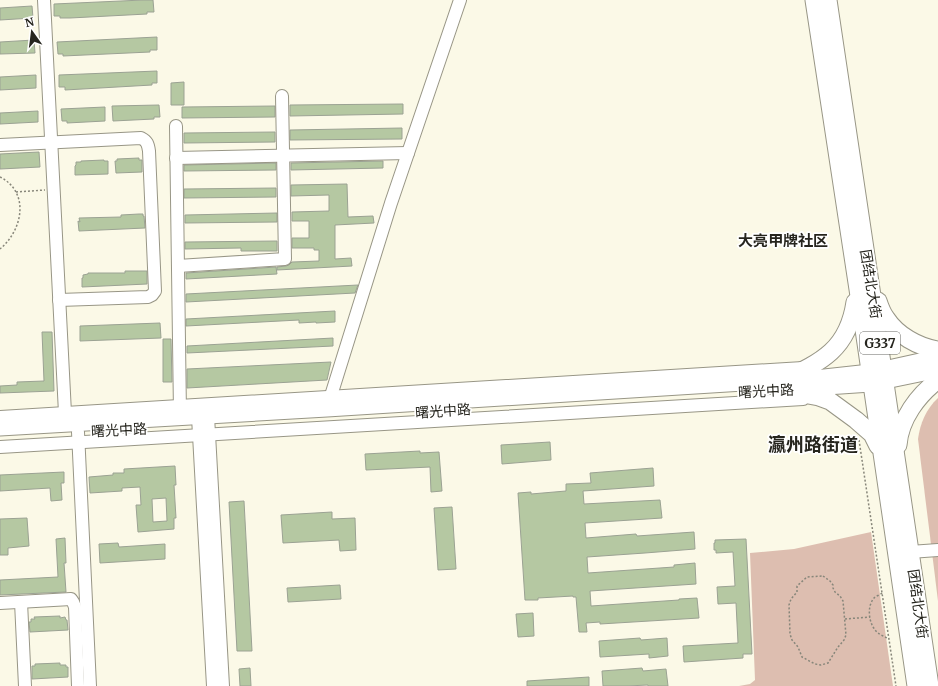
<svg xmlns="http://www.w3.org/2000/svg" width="938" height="686" font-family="Merriweather,'Noto Sans SC',serif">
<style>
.green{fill:#ddbeb0}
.building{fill:#b5c8a2;stroke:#9ba293;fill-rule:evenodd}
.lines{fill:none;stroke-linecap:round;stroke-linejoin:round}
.minor-casing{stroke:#989686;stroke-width:14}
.major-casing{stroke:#989686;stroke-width:17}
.highway-casing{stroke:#989686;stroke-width:19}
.path{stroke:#87867a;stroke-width:1.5;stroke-dasharray:2 2;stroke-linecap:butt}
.minor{stroke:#fff;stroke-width:12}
.major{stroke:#fff;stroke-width:15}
.highway{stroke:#fff;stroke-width:17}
.labels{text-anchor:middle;stroke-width:3.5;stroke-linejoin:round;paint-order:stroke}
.shield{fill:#fff;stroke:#676662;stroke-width:1}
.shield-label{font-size:13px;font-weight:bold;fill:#26251e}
.street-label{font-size:14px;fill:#26251e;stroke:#fff}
.neighbourhood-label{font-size:15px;font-weight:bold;fill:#26251e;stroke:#fff}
.district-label{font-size:18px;font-weight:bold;fill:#26251e;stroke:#fff}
</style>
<rect width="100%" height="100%" fill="#fbf9e7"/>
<g class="green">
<path d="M938,398V601L918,439C920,424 926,409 938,398Z"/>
<path d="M871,532L893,686H739L750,684L755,680L750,553L794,549Z"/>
</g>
<g class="building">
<path d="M143,0H153L154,12H147V14L70,18H60V16H54V4Z"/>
<path d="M32,6L33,18L0,20V8Z"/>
<path d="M157,37V50H150V52L63,56V54H58L57,42Z"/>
<path d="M34,40L35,53L0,54V42Z"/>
<path d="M157,71V83H152V85L65,90V87H59V75Z"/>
<path d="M36,75V88L0,90V77Z"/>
<path d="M184,82V105H171V83Z"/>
<path d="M403,104V114L290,116V105Z"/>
<path d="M159,105L160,117H154V119L113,121L112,106Z"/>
<path d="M275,106V117L182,118V107Z"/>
<path d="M105,107V121L67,123V121H62L61,109Z"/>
<path d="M38,111V122L0,124V113Z"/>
<path d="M402,128V139L290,140V130Z"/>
<path d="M275,132V142L184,143V133Z"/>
<path d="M39,152L40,167L0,169V154Z"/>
<path d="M139,158V160H142V172L116,173L115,161H117V159Z"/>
<path d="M104,160V161H108V174L75,175V166L76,165V162H81V161Z"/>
<path d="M383,161V168L291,170V163Z"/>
<path d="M276,163V170L184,171V165Z"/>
<path d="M347,184L348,217L373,216L374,223L335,225V259L351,258L352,266L277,270V267L286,266L289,265L292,262L319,261V250H314V248H292V238H309V221H292V212L329,211V195L291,196V185Z"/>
<path d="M276,188V197L184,198V189Z"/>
<path d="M277,213V222L185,223V215Z"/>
<path d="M139,214H143V216H144L145,228L79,231L78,221L80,222L79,218L121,217V215Z"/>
<path d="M277,241V251H241V248L185,249V242Z"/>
<path d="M276,267L277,274L186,279V273Z"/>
<path d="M125,271H147V284L82,287V278H83V275L88,274V273H125Z"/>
<path d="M358,285L355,293L186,302V294Z"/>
<path d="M335,311V322L316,323V322L299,323V320L186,326V319Z"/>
<path d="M160,323L161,338L80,341V326Z"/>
<path d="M42,332H52L54,391L0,393V386L17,385V382L44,381Z"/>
<path d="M333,338V346L187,353V346Z"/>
<path d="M163,339H171L172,382H163Z"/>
<path d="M331,362L327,380L187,388V369Z"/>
<path d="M550,442L551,460L502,464L501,445Z"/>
<path d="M420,451V453L439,452L442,491L431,492L430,467L366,470L365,454Z"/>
<path d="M175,466L176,485H174L176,518H174V529L138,532L136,505H141L140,487L122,488V491L90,493L89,477L113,475V473H124V469ZM166,498L167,521L153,522L152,499Z"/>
<path d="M653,468L654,486L583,491L584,504L660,500L662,518L585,523L586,538L636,534L637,536L694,532L695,549L645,553L587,557L588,573L674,567V565L695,563L696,584L590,591L591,606L679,600V599L697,598L699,618L600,624V622L586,623L587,632H579L576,597H573V596L538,598V600H525L518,493L531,492V494L566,491V484L591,483L590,473Z"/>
<path d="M64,472V483H61L62,500L51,501L50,488L0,491V475Z"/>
<path d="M244,501L252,651H237L229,502Z"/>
<path d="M452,507L456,569L438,570L434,508Z"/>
<path d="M332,512V519L355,518L356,550L340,551L339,540L283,543L281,515Z"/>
<path d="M27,518L29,546L8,548V555H0V519Z"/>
<path d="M65,538L66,563H64L66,592L0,595V580L58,577L56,539Z"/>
<path d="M746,539L752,654H743V658L684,662L683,646L738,643L736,603L718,604L717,587L735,586L733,552L716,553V550H714V543H715V540Z"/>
<path d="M118,543L119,547L165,544V559L100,563L99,544Z"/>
<path d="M340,585L341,599L288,602L287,588Z"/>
<path d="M533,613L534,636L518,637L516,614Z"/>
<path d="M60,616V618L65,617L66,620H67L68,630L30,632L29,622H31V619H35L34,617Z"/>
<path d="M640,638L641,640L667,638L668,656L649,658V654L600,657L599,641Z"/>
<path d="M60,663V665H66V667H68V677L32,679V666H35V664Z"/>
<path d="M250,668L251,686H240L239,669Z"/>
<path d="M642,668L643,671L666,669L668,686H648V685L627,686H603L602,671Z"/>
<path d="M589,677V686H527V681Z"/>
</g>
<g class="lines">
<defs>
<g id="minor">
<path d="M44,0L65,413"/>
<path d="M176,126L180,413"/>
<path d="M0,145L141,138C147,141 148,144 149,151L155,291L152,295L148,297L59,300"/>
<path d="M176,158L408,153"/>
<path d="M178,266L285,259L282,96"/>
<path d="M329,402L391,203L460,0"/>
<path d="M208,416L223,686"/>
<path d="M0,417L803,368"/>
<path d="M198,417L213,686"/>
<path d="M78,432L90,686"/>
<path d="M0,447L803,399"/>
<path d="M910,552L938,550"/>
<path d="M21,602L25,686"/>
<path d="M0,603L71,599L73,602L75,607L78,686"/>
</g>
<g id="major">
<path d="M811,388L871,384L938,370"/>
<path d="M0,428L327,409L806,379L870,372L938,357"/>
</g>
<g id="highway">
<path d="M814,0L861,309L916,686"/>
<path d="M828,0L930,686"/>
<path d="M878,301C880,307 882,313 886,318C897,335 918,347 938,350"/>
<path d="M781,381C821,362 848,350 855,302"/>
<path d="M781,390L819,397L830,401L856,420L872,434L878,446"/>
<path d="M898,445C900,419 918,395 938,380"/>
</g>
</defs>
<use href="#minor" class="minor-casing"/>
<use href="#major" class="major-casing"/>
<use href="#highway" class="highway-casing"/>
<g class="path">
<path d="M0,177C30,192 23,230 0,249"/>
<path d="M16,192L45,190"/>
<path d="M859,440L896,686"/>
<path d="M823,576L830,581L833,585V588L835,592L840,596L843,601L846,635L844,640L838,647L828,663L821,665L815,664L802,657L798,647L792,640L790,634L789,605L791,599L797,592V586L807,577Z"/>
<path d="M882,593C880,595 876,596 874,598C866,607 869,626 878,633C881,635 885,637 889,639"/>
<path d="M845,619L870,617"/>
</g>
<use href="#minor" class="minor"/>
<use href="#major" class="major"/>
<use href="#highway" class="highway"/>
</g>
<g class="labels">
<rect class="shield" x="860" y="332" width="40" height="22" rx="3"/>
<g class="shield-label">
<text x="880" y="348">G337</text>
</g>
<g class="street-label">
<text transform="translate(871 284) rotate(81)" y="5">团结北大街</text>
<text transform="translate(766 391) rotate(-3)" y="5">曙光中路</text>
<text transform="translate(443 411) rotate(-4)" y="5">曙光中路</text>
<text transform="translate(119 430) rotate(-3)" y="5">曙光中路</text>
<text transform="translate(918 604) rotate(82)" y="5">团结北大街</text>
</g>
<g class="neighbourhood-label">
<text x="783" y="246">大亮甲牌社区</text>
</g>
<g class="district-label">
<text x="813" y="451">瀛州路街道</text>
</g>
</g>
<g transform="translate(32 32) rotate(346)" stroke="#ffffff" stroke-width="3" paint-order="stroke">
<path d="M0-3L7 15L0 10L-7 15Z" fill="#26251e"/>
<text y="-6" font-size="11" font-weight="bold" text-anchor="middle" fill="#26251e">N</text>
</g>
</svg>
